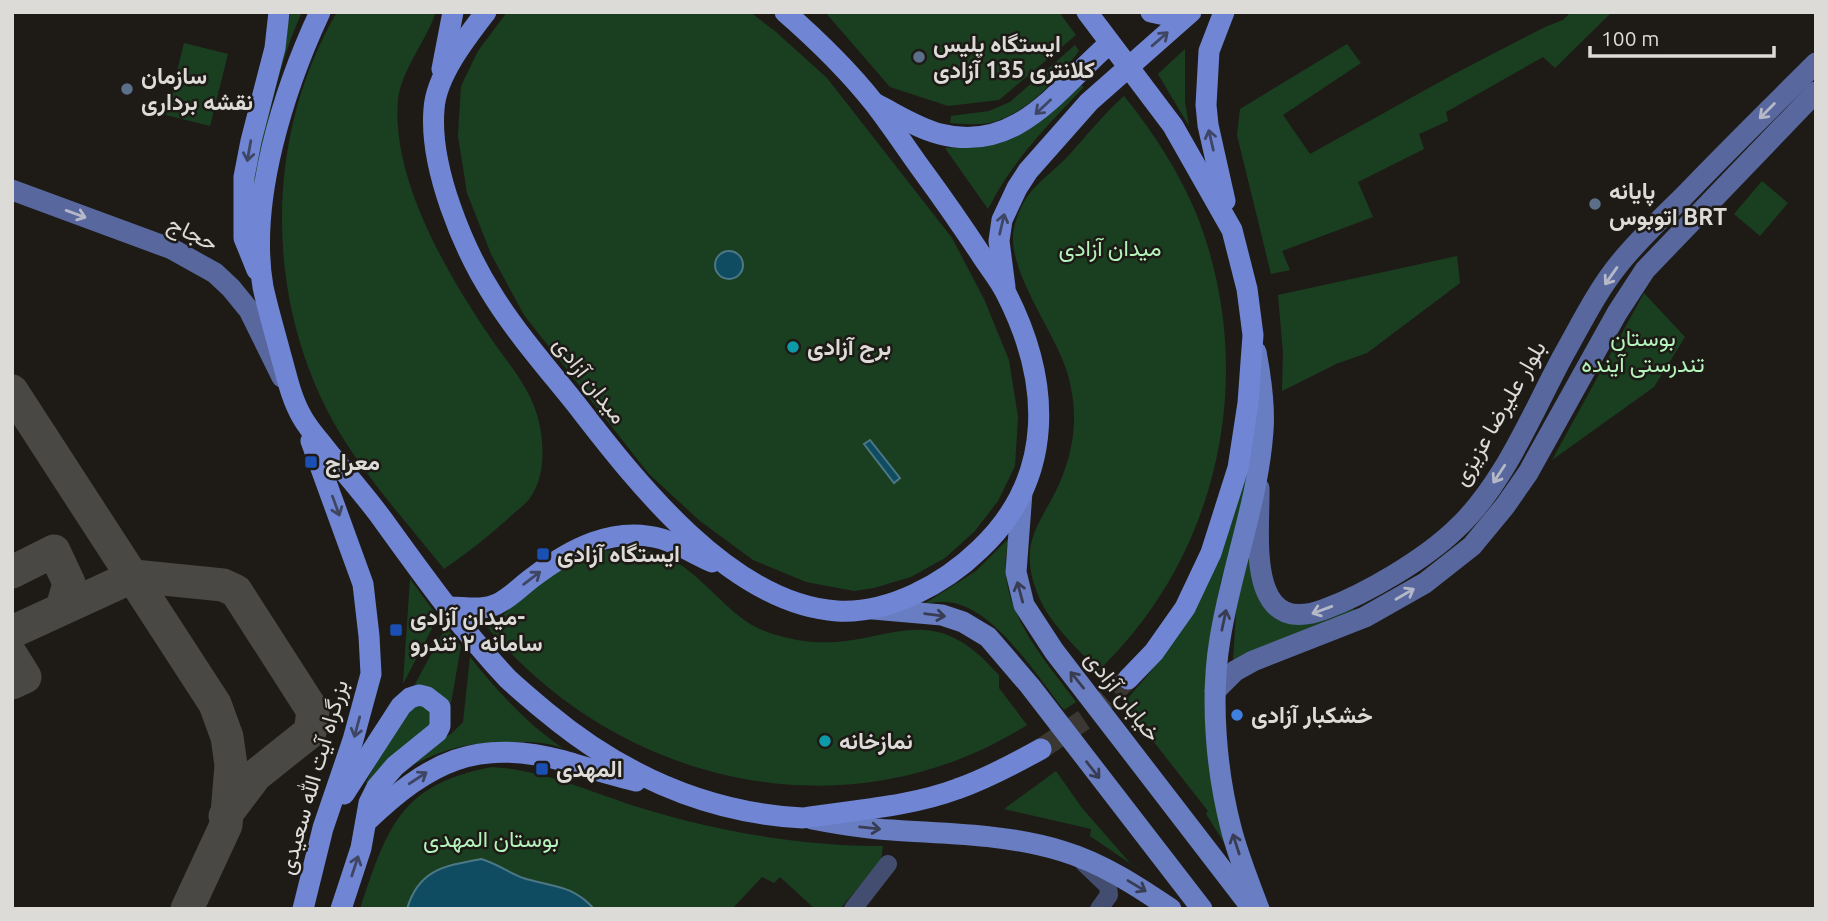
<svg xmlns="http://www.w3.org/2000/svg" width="1828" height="921" font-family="Ubuntu,Vazirmatn,sans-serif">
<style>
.green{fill:#1a3f20}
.water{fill:#0f4c62;stroke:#4d7785;stroke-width:2}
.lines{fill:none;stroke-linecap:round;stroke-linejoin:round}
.taxiway{stroke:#4a4844;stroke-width:33}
.trunk-tunnel{stroke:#3b3834;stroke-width:21;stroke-dasharray:21 10;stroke-linecap:butt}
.tertiary{stroke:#424d6f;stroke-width:18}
.secondary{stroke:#58689e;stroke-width:21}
.primary{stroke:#697dc3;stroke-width:21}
.trunk{stroke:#7086d4;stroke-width:21}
.oneway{stroke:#3f4663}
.oneway2{stroke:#b5b8c7}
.oneway3{stroke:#383d53}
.service-dot{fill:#5c6f8a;stroke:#1e1b17;stroke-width:2.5}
.culture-dot{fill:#0f9aa8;stroke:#1e1b17;stroke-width:2.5}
.transit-dot{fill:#1a4fb4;stroke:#1e1b17;stroke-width:2.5}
.shop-dot{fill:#3f7fe0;stroke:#1e1b17;stroke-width:2.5}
.labels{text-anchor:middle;stroke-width:5;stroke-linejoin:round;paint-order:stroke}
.poi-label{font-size:23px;font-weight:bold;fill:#dddbd8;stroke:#1e1b17;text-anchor:start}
.street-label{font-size:23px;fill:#dddbd8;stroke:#1e1b17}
.park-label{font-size:23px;fill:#b4f3bb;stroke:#1e1b17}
</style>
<rect width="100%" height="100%" fill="#1e1b17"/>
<g class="green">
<path d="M291,12H302C270,82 261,159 250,234L254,173L280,50Z"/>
<path d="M337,12H436C426,41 401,71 398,100C391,177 446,272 488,334C503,357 524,380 534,406C544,432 548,473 530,498C525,505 517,510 511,516C490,535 467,553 444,569C408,524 368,480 338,430C264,303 263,138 337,12Z"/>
<path d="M507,12H750L776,32L827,78L952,238L984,299L1009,360L1018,417L1015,466L998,501L974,532L945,558L911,577L874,588L854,591L806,582L753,560L700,521L649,474L524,315L491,254L467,193L458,136L461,86L478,51Z"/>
<path d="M825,12H1059L1076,35L999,100L948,106L890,87Z"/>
<path d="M1571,12H1612L1555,68L1543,57L1446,112L1448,121L1419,134L1424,149L1358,182L1373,217L1282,251L1290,270L1271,274L1237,135L1240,109L1347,44L1361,63L1283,115L1310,154L1454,74L1545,27L1563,20Z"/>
<path d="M184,43L228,54L210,126L166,115Z"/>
<path d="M1075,45L1079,51C1058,78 1026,115 989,123C977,125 963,124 950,123L951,116L989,111L1010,102Z"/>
<path d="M1185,49V102L1189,126L1158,74Z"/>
<path d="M1081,85L1084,87C1047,126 1012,161 988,209L945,148C1020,144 1028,135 1081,85Z"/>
<path d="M1124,96C1153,132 1178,170 1196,213C1259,370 1221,554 1098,671C1078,648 1051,626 1039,597C1013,536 1048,520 1065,469C1076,437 1077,408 1068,375C1057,334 1005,270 1014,228C1024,187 1045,181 1070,154C1088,134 1104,114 1124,96Z"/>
<path d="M1762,181L1788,203L1760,236L1734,214Z"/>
<path d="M1457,256L1460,283L1367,353L1336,364L1282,391L1283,353L1278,295Z"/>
<path d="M1644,293L1685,337L1654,387L1552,460Z"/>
<path d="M1250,465L1252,473L1220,584L1209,650L1240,868L1206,814L1208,811L1143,728L1120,707C1153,670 1188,629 1208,583C1225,545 1236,504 1250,465Z"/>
<path d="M1256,504V583C1266,592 1293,620 1304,622C1321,625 1339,613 1352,606L1355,612L1233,661L1236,612Z"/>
<path d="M1010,537C990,600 1041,655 1076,702L1064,710C1037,677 993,604 946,602C939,601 931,603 924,604L976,571Z"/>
<path d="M632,549C642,551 654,551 663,555C697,570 718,602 747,622C762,632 779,636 797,640C881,655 924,590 996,672L999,675V688L1027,725C848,838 620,786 488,628C516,603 562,561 599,552C609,549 621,550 632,549Z"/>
<path d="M410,579L438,617L403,684Z"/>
<path d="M446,627L461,646L451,703L415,684Z"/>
<path d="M470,657C498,692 527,724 564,749C549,742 533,742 516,742C472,741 446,747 407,768L435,742L451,734L463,722Z"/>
<path d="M414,702L429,706L431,726L367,785L366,782L385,746Z"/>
<path d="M492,767C545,770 592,793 641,808C719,832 802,846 883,846L881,861L840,909H815L780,877L774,883L762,877L732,909H360C387,828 400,784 492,767Z"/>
<path d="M1056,771L1082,808L1130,863L1175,894L1090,836L1091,829L1004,809Z"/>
</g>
<g class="water">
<circle cx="729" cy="265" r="14"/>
<path d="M870,440L900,478L894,483L864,444Z"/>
<path d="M481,859C496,863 509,873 523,878C551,887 572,884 594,909H407C419,868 446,866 481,859Z"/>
</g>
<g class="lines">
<g class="taxiway">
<path d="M12,391L215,704L227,737L231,765L226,825L187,909"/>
<path d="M12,572L54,551L69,583L62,608"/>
<path d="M12,632L134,576L223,585L236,591L313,711L310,732L256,775L225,816"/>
<path d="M12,656L25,677L12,683"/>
</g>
<path class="trunk-tunnel" d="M1041,749L1085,719L1128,679"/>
<g class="tertiary">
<path d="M1084,863L1108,886L1109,895L1099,909"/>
<path d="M853,909L888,864"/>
</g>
<g class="secondary">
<path d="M12,190L172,249L215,273L231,288L249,310L282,377"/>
<path d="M1259,488C1260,533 1244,640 1325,609C1366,594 1425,559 1456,529C1504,485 1533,411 1564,354C1581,324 1597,291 1619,264C1639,239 1663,217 1685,195C1728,150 1772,107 1816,63"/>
<path d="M1215,691L1235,671L1253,661L1365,617L1425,583L1472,546L1505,506L1528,473L1617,313L1645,270L1816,92"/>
</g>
<g class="primary">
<path d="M1256,352C1261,378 1265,405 1263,431C1258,502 1231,569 1220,639C1210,698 1216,770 1231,828C1238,856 1249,882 1259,909"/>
<path d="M1022,492L1016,572L1024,605L1054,651L1251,907"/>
<path d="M873,609L942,615L963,622L988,637L1030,686L1202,909"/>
<path d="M812,819C838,824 865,829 892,830C949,834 1007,834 1062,851C1102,863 1137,886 1171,909"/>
</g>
<g class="trunk">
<path d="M320,12C284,89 248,201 263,287C268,310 275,333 281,356C287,377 291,398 302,417C308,428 317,438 325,448C344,472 365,495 383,520C422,574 462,630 508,679C520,690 533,701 545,711C619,773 705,813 803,818C853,810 909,807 957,789C986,779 1014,764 1041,749"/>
<path d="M486,12C466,38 436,76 434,109C429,167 463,249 494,297C518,335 548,369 576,404C636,482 731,604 837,611C889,614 944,584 980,549C1056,477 1051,381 1006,293C999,279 988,266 980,253C962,226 944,200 925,174C908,151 892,126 874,103C848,70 817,40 785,12"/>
<path d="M1087,12L1173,126L1232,230L1247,289L1253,335L1248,403L1238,468L1211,553L1185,608L1154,652L1128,679"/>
<path d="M1151,12L1165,15L1188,14"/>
<path d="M1224,12L1209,51L1206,105L1208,125L1225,201"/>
<path d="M442,69L453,12"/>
<path d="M876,104C896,114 917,128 940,134C1018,154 1059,87 1110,43"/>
<path d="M257,270L244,238V177L251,141L275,48L279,12"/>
<path d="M1005,287L999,241L1002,220L1017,188L1028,171L1089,102L1191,12"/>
<path d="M449,607C464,607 483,611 497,604C510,598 521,586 532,578C570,549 614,525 662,539C679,544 696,555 712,562"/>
<path d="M366,822C429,762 476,737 564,761C588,768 611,775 636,781"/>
<path d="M303,909L323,828L353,740L371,674L369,636L363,584L311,441"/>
<path d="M341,909L361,848L369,803L377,787L395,766L437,732L440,726V707L427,697L419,695L410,698L401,706L344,794"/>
</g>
</g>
<defs><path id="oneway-shaft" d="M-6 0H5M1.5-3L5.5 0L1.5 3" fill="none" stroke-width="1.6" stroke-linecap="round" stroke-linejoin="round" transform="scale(1.75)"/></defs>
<g class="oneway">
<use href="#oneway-shaft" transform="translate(1160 39) rotate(-41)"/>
<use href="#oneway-shaft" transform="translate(1043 107) rotate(137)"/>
<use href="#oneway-shaft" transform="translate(1211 140) rotate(-103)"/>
<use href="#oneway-shaft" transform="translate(249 151) rotate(100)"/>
<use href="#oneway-shaft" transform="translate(1002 224) rotate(-77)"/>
<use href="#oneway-shaft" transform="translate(336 506) rotate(70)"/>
<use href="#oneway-shaft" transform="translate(532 578) rotate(-37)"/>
<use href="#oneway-shaft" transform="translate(357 727) rotate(105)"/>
<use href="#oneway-shaft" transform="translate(418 778) rotate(-33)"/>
<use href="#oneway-shaft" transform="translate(355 866) rotate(-72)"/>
</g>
<g class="oneway2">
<use href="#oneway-shaft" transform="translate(1767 111) rotate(135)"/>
<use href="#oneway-shaft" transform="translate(76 214) rotate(20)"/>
<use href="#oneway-shaft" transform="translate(1611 276) rotate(125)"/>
<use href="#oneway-shaft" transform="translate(1499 474) rotate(123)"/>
<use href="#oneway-shaft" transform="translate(1405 594) rotate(-30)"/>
<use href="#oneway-shaft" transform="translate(1322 610) rotate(160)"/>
</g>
<g class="oneway3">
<use href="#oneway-shaft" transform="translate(1020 592) rotate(-105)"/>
<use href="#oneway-shaft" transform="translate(935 615) rotate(8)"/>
<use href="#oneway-shaft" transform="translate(1224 620) rotate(-78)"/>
<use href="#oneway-shaft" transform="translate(1077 680) rotate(-129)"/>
<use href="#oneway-shaft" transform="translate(1093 770) rotate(52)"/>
<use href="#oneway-shaft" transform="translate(870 828) rotate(6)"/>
<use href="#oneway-shaft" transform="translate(1236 844) rotate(-108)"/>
<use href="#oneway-shaft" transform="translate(1137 886) rotate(31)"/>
</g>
<g class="service-dot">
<circle cx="919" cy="57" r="7"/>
<circle cx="127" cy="89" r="7"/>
<circle cx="1595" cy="204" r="7"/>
</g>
<g class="culture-dot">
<circle cx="793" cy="347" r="7"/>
<circle cx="825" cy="741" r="7"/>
</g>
<g class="transit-dot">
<rect x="304" y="455" width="14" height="14" rx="3.5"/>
<rect x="536" y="547" width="14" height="14" rx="3.5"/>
<rect x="389" y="623" width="14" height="14" rx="3.5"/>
<rect x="535" y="762" width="14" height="14" rx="3.5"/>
</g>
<circle class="shop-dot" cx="1237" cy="715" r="7"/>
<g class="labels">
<g class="poi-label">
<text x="933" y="52">ایستگاه پلیس<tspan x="933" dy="26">کلانتری 135 آزادی</tspan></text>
<text x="141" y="84">سازمان<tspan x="141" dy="26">نقشه برداری</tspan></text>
<text x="1609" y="199">پایانه<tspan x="1609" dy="26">اتوبوس BRT</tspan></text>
<text x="807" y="355">برج آزادی</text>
<text x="325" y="470">معراج</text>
<text x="557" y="562">ایستگاه آزادی</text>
<text x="410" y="625">میدان آزادی-<tspan x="410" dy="26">سامانه ۲ تندرو</tspan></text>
<text x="1251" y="723">خشکبار آزادی</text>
<text x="839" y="749">نمازخانه</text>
<text x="556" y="777">المهدی</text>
</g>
<g class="street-label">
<text transform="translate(193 233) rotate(26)" y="8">حجاج</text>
<text transform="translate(590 380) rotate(52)" y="8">میدان آزادی</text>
<text transform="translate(1499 413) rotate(-60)" y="8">بلوار علیرضا عزیزی</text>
<text transform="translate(1123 696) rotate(52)" y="8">خیابان آزادی</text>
<text transform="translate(313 777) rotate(-74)" y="8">بزرگراه آیت الله سعیدی</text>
</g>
<g class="park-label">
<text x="1110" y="256">میدان آزادی</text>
<text x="1643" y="346">بوستان<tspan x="1643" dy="26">تندرستی آینده</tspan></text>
<text x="491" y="847">بوستان المهدی</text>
</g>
</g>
<rect width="1828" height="921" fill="none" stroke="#dddbd8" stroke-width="28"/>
<path d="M1590 46v10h184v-10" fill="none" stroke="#dddbd8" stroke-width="3.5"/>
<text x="1601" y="46" font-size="21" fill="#dddbd8" stroke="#1e1b17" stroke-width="5" paint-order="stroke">100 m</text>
</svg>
